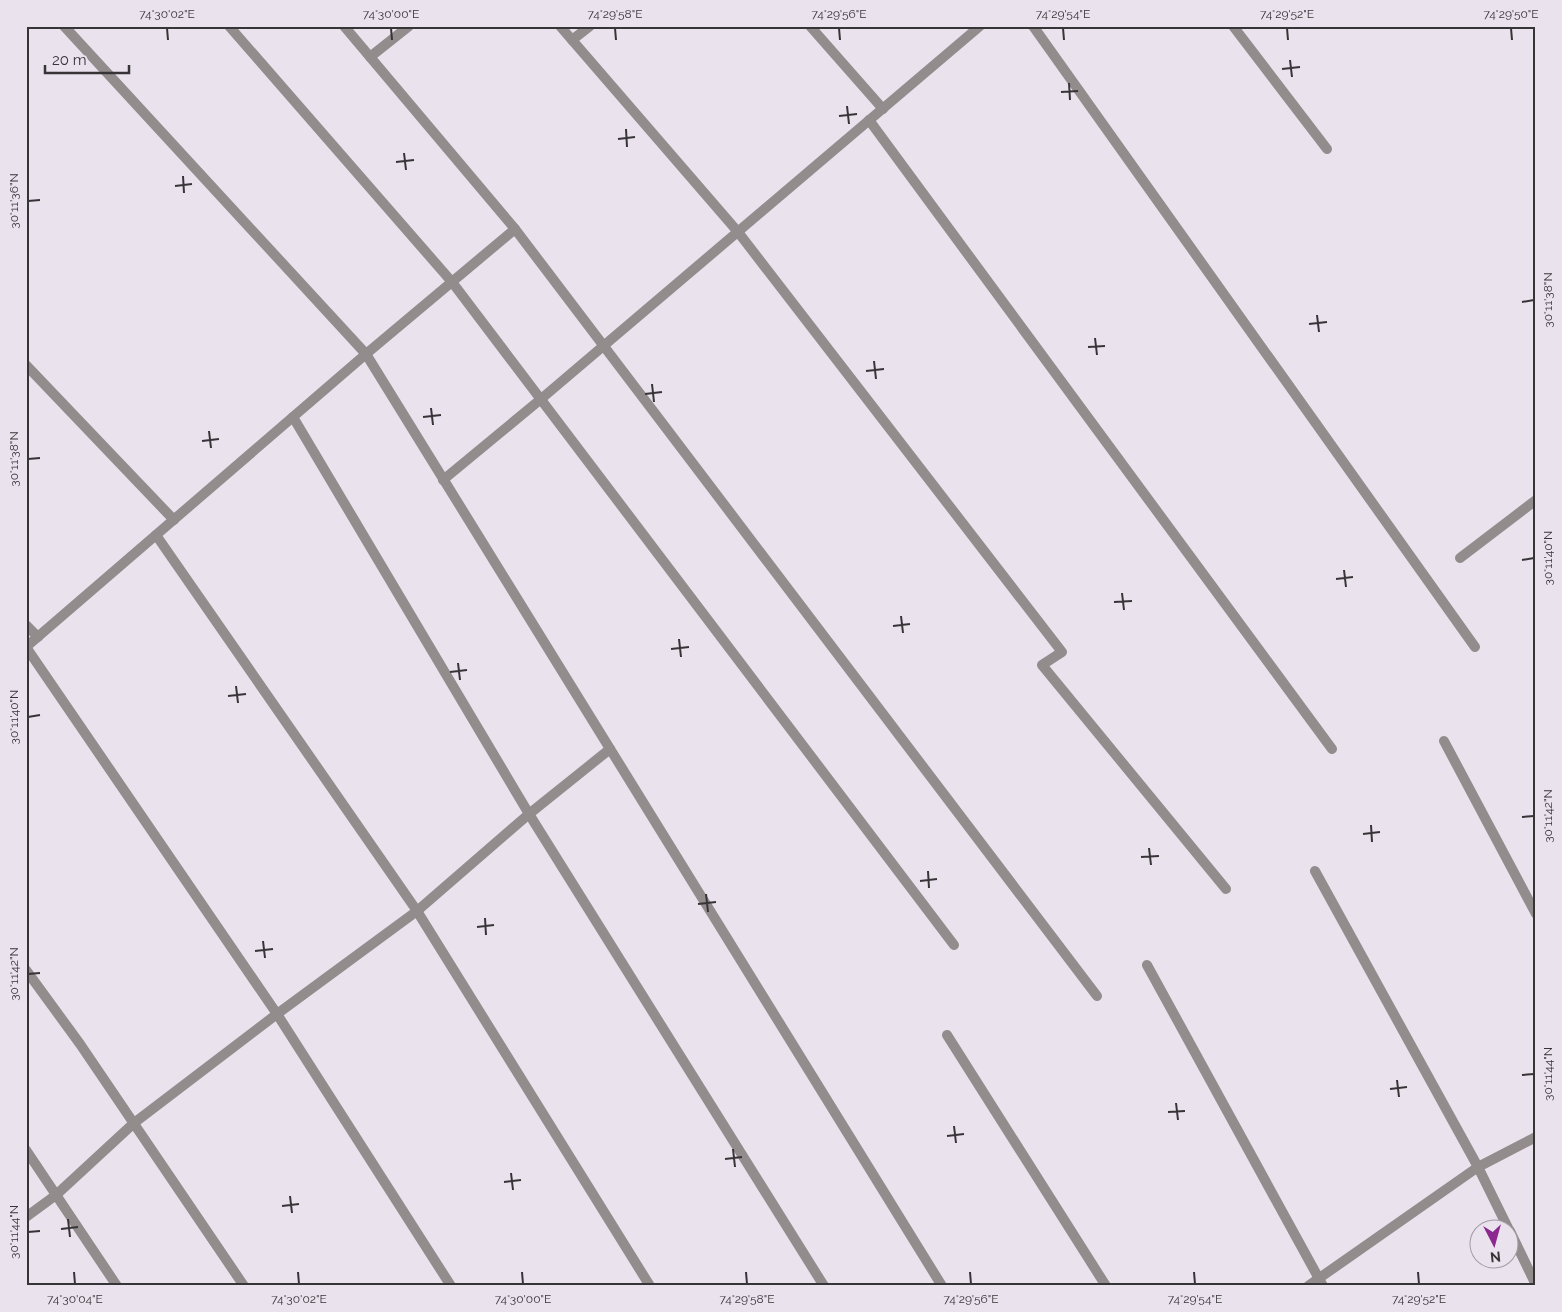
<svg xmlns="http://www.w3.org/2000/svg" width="1562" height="1312" font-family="Raleway,sans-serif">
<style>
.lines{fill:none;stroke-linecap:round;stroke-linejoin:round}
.minor{stroke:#938c8c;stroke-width:10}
.ticks{fill:none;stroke:#373438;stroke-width:2}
.neatline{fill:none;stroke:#373438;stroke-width:2}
.ticks-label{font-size:12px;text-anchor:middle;fill:#373438}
</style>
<rect width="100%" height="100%" fill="#eae2ed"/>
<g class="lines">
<g class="minor">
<path d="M64,26L366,354L942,1286"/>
<path d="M229,26L452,282L954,945"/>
<path d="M344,26L515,229L1097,996"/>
<path d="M560,26L738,232L1062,652L1042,665L1226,889"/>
<path d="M810,26L883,109"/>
<path d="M1033,26L1475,647"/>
<path d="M1233,26L1327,149"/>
<path d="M572,40L590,26"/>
<path d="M370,57L409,26"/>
<path d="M869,120L1332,749"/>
<path d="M26,365L174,520"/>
<path d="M293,417L529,814L824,1286"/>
<path d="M443,480L541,399L980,26"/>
<path d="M156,535L417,911L650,1286"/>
<path d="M1460,558L1536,500"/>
<path d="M26,625L38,637"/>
<path d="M26,647L277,1014L451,1286"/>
<path d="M26,647L366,354L515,229"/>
<path d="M1444,741L1536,914"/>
<path d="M1315,871L1478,1167L1509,1230"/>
<path d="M1147,965L1323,1286"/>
<path d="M26,970L80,1044L244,1286"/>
<path d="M947,1035L1106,1286"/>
<path d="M26,1150L117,1286"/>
<path d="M26,1217L56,1195L134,1123L277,1014L417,911L529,814L610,749"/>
<path d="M1510,1231L1536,1285"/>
<path d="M1308,1286L1478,1167L1536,1137"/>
</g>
</g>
<path class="ticks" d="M167,28L168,40M391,28L392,40M615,28L616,40M839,28L840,40M1063,28L1064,40M1287,28L1288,40M1511,28L1512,40M1290,60L1292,77M1282,69L1300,67M1069,83L1070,100M1061,92L1078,91M847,106L849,124M839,116L857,114M626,129L627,147M618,139L635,137M404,153L406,170M396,162L414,160M183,176L184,193M175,186L192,184M28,201L40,200M1522,302L1534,300M1317,315L1319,332M1309,324L1327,322M1095,338L1097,355M1088,347L1105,346M874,361L876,379M866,371L884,369M652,384L654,402M645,394L662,392M431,408L433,425M423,417L441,415M209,431L211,448M202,441L219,439M28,459L40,458M1522,560L1534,558M1344,570L1346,587M1336,579L1353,577M1122,593L1124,610M1114,602L1132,601M901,616L903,633M893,626L910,624M679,639L681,657M671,649L689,647M458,663L460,680M450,672L467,670M236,686L238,703M228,696L246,694M28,717L40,715M1522,817L1534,816M1371,825L1372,842M1363,834L1380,832M1149,848L1151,865M1141,857L1159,856M928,871L929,888M920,881L937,879M706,894L708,912M698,904L716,902M485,918L486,935M477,927L494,925M263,941L265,958M255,951L273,949M28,974L40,973M1522,1075L1534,1074M1397,1080L1399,1097M1390,1089L1407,1087M1176,1103L1178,1120M1168,1112L1185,1111M954,1126L956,1143M947,1136L964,1134M733,1149L735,1167M725,1159L742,1157M511,1173L513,1190M504,1182L521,1180M290,1196L292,1213M282,1206L299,1204M68,1219L70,1237M61,1229L78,1227M28,1232L40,1231M74,1272L75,1284M298,1272L299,1284M522,1272L523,1284M746,1272L747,1284M970,1272L971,1284M1194,1272L1195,1284M1418,1272L1419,1284"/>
<rect width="1562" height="1312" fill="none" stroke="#eae2ed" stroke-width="55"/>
<g transform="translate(1494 1244) rotate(174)"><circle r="24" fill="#eae2ed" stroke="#a29ca5"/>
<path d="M0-4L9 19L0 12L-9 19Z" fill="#8c288f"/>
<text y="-8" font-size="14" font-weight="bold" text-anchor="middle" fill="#373438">N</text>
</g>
<path d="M45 65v8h84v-8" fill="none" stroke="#373438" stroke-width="2.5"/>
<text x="52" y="65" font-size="15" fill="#373438" stroke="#eae2ed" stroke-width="4" paint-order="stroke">20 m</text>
<rect x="28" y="28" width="1506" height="1256" class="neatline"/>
<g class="ticks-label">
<text x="167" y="18">74°30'02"E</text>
<text x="391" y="18">74°30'00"E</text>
<text x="615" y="18">74°29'58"E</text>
<text x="839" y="18">74°29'56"E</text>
<text x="1063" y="18">74°29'54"E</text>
<text x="1287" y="18">74°29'52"E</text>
<text x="1511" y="18">74°29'50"E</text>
<text transform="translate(14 201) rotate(-90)" y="4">30°11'36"N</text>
<text transform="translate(1548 300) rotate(-90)" y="4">30°11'38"N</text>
<text transform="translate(14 459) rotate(-90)" y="4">30°11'38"N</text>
<text transform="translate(1548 558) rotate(-90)" y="4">30°11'40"N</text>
<text transform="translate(14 717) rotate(-90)" y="4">30°11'40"N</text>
<text transform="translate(1548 816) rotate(-90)" y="4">30°11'42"N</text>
<text transform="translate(14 974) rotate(-90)" y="4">30°11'42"N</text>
<text transform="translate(1548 1074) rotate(-90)" y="4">30°11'44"N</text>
<text transform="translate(14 1232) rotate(-90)" y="4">30°11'44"N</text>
<text x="75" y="1303">74°30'04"E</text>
<text x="299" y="1303">74°30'02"E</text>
<text x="523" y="1303">74°30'00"E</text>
<text x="747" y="1303">74°29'58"E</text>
<text x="971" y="1303">74°29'56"E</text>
<text x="1195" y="1303">74°29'54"E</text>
<text x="1419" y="1303">74°29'52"E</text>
</g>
</svg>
